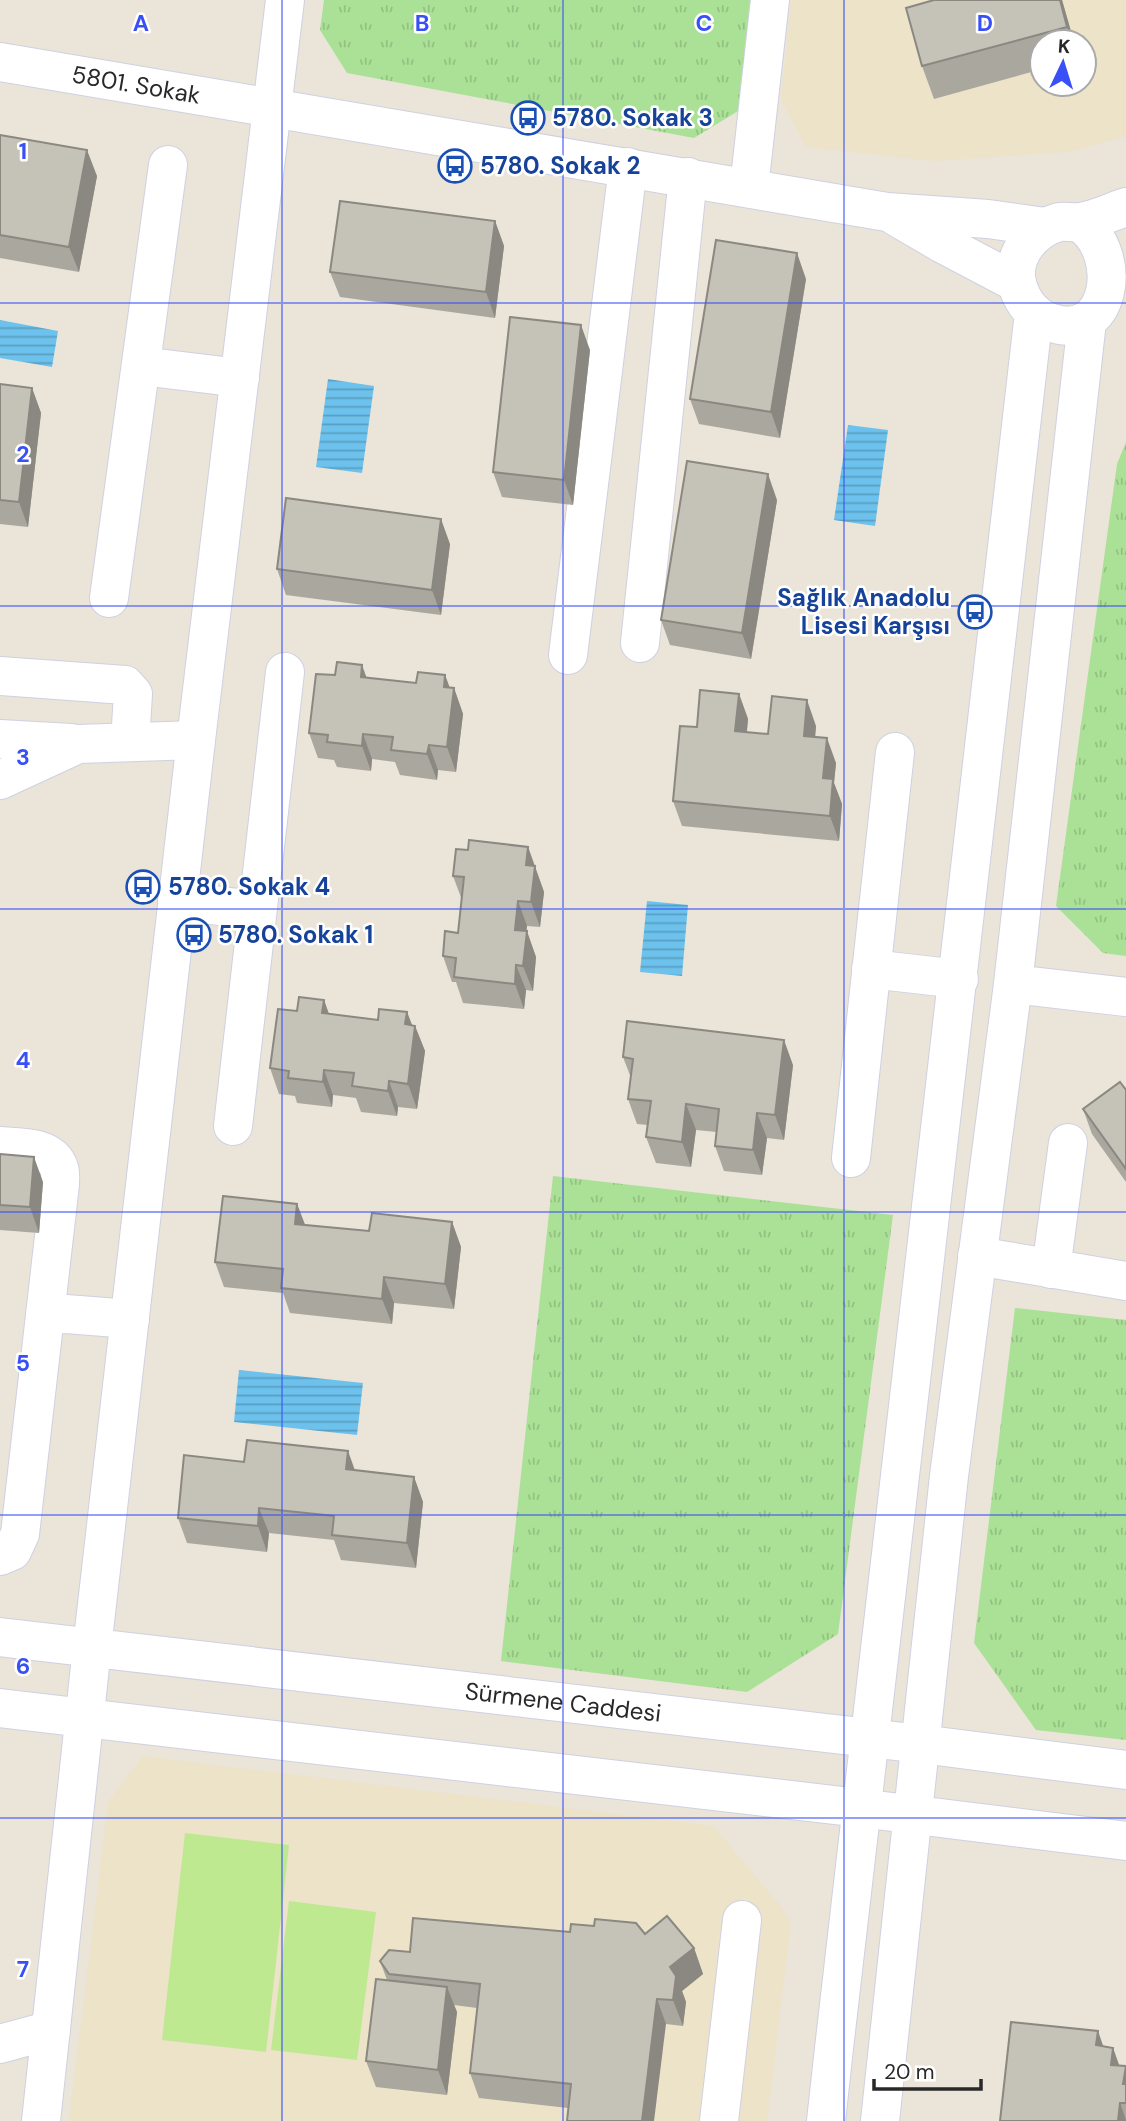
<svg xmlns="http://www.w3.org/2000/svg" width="1126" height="2121" font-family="'DM Sans',sans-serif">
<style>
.education{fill:#ece3c8;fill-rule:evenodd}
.grass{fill:url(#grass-tufts)}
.pitch{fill:#bee991}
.water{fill:url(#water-rules)}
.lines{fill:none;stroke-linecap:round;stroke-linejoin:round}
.minor-casing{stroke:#cfd1e1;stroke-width:40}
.minor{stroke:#fff;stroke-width:38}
.wall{fill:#a9a79e}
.shaded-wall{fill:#8a8881}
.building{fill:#c5c2b8;stroke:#8a8881;stroke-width:2}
.grid{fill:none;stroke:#3950f7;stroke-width:2;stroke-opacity:0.55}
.labels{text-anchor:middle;stroke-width:5;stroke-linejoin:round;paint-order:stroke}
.street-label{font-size:24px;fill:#282828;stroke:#fff}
.transit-label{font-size:24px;font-weight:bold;fill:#164399;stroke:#fff;text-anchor:start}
.grid-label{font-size:23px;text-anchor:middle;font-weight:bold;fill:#3950f7;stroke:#fff;stroke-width:5;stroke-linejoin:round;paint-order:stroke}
</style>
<defs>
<pattern id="grass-tufts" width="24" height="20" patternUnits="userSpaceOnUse" patternTransform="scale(1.75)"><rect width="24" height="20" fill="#aae196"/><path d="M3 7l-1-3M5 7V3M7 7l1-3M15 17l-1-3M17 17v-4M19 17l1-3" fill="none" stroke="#92c181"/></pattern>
<pattern id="water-rules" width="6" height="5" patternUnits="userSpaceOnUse" patternTransform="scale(1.75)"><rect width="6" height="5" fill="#6cc2ed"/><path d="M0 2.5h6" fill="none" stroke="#599ec0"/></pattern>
</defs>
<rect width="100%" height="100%" fill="#eae4d9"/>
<g class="education">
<path d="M791,0H1126V136L1068,152L933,161L806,147L781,100ZM1042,42H1084V84H1042Z"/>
<path d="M143,1756L713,1826L779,1904L791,1922L767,2121H69L108,1802Z"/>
</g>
<g class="grass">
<path d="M324,0H752L738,111L694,138L347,73L320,30Z"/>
<path d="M1126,442V956L1103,953L1056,906L1117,464Z"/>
<path d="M553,1176L893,1215L838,1634L747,1692L501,1661Z"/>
<path d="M1015,1308L1126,1320V1740L1036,1730L974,1643Z"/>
</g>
<g class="pitch">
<path d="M185,1833L289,1845L266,2052L162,2040Z"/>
<path d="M289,1901L376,1912L357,2060L271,2050Z"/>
</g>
<g class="water">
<path d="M0,320L58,331L52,367L0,358Z"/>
<path d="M328,379L374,386L362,473L316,467Z"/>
<path d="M848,425L888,430L875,526L834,520Z"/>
<path d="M647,901L688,905L682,976L640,972Z"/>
<path d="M239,1370L363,1383L357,1435L234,1422Z"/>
</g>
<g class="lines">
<defs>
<g id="minor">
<path id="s1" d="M0,62L887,212L988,219L1045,227"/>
<path d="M749,188L770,0"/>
<path d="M895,216L943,244L1017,283"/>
<path d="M1079,222C1126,253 1111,345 1049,322C1034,316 1023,303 1018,287C1009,258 1031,230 1059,222C1066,221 1073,223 1080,222C1095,220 1111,212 1126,207"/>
<path d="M141,366L240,378"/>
<path d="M109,598L168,165"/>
<path d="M640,643L688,177"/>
<path d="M568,655L628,167"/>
<path d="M0,676L125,685L133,694L130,742"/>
<path d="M0,739L71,743"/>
<path d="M0,780L78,744L196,740"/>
<path d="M177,901L256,910"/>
<path d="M871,969L959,979"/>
<path d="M1013,984L1126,997"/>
<path d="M233,1126L285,672"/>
<path d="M0,1146C19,1148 51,1145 59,1168C61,1172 60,1180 60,1184L20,1534L12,1551L0,1556"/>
<path d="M851,1158L895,752"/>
<path d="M977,1256L1126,1281"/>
<path d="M1051,1269L1068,1143"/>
<path d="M45,1315L66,1314L130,1319"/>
<path id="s2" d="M0,1637L921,1744L1126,1770"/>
<path d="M0,1708L860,1808L1126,1841"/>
<path d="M0,2044L51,2030"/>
<path d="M41,2121L92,1648L196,740L285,0"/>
<path d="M719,2121L742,1920"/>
<path d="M826,2121C892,1518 967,916 1034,313"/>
<path d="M880,2121L949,1476L1013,984L1087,321"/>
</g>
</defs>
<use href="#minor" class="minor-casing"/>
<use href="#minor" class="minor"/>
</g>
<g class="wall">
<path d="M934,0H1062L1074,42H1042V69L934,99L922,66Z"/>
<path d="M0,135L97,176L79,272L0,258Z"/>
<path d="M495,221L504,246L495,318L340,297L330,272Z"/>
<path d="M806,279L780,438L699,424L690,399Z"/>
<path d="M590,350L573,505L502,497L493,472Z"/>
<path d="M0,384L32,388L41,413L28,527L0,524Z"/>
<path d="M777,500L751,659L670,645L661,620Z"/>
<path d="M450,544L441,615L286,595L277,569Z"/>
<path d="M445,675L450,688H454L463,714L456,772L438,770L437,780L400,775L395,762L372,759L371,771L337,767L334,760L318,758L309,733L367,678L416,683Z"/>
<path d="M739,694L748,719L747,732L768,734L816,726L815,737L836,763L834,783L842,804L839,841L682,826L673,801L697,727Z"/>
<path d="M528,847L544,892L540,927L527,926L526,931L536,957L533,991L526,990L524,1009L463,1003L456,982H452L443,956L458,933L462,900L453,876L468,850Z"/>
<path d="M324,1000L329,1014L378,1020L407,1012L412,1025L415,1026L425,1051L417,1109L398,1107L397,1116L361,1112L356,1098L333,1095L332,1107L297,1103L295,1096L279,1094L270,1068L297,1011Z"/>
<path d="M623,1057L793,1065L784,1140L767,1138L762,1175L724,1171L715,1146L717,1132L696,1130L691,1167L656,1163L646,1137L648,1125L637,1124L628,1099L631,1078Z"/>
<path d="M1126,1090V1182L1092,1134L1083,1109Z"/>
<path d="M0,1154L43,1182L39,1233L0,1230Z"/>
<path d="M297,1204L305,1225L369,1231L452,1222L461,1247L454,1309L394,1303L392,1324L290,1313L283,1293L224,1287L215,1262Z"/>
<path d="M244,1462L355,1470L414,1477L423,1502L416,1568L341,1560L334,1540L269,1533L267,1552L187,1543L178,1518Z"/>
<path d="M570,1932L645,1934L694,1948L703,1974L682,1991L686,2002L683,2026L666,2024L568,2108L479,2098L470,2073L477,2008L454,2005L457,2012L447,2095L376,2087L366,2061L387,1980L380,1961L410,1952Z"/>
<path d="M1103,2046L1113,2048L1119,2066H1126V2121H1000Z"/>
</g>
<g class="shaded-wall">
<path d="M1060,0H1062L1074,42H1073L1067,27Z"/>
<path d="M87,150L97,176L79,272L69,247Z"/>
<path d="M495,221L504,246L495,318L486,292Z"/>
<path d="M797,253L806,279L780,438L771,412Z"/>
<path d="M581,325L590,350L573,505L564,480Z"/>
<path d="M32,388L41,413L28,527L19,502Z"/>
<path d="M768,474L777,500L751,659L742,633Z"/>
<path d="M441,519L450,544L441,615L432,590Z"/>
<path d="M362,665L371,690L361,677Z"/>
<path d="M445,675L453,697L454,688L463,714L456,772L447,747L444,687Z"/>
<path d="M739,694L748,719L744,757L735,731Z"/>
<path d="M807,700L816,726L813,761L804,736Z"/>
<path d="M363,734L372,759L371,771L362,746Z"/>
<path d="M827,738L836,763L834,783L842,804L839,841L830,816L823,778Z"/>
<path d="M429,745L438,770L437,780L427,754Z"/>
<path d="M528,847L544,892L540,927L531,902L526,865Z"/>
<path d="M518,901L527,926L524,955L515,930Z"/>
<path d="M527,931L536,957L533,991L523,966Z"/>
<path d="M516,965L526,990L524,1009L515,984Z"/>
<path d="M324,1000L333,1026L322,1013Z"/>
<path d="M407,1012L415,1033V1026L425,1051L417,1109L408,1084L405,1024Z"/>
<path d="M784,1040L793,1065L784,1140L775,1115Z"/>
<path d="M324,1070L333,1095L332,1107L323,1082Z"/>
<path d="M389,1081L398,1107L397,1116L388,1091Z"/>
<path d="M686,1104L696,1130L691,1167L682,1142Z"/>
<path d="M757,1113L767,1138L762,1175L753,1150Z"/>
<path d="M34,1157L43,1182L39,1233L30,1207Z"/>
<path d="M297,1204L307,1230L295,1224Z"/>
<path d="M452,1222L461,1247L454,1309L445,1284Z"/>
<path d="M384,1277L394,1303L392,1324L382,1299Z"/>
<path d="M348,1451L357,1476L346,1469Z"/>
<path d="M414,1477L423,1502L416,1568L407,1543Z"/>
<path d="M259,1508L269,1533L267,1552L258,1526Z"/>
<path d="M694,1948L703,1974L682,1991L686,2002L683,2026L673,2000L670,1967Z"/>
<path d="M447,1987L457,2012L447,2095L438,2070Z"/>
<path d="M657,1999L666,2024L654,2121H642Z"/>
<path d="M1098,2031L1107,2057L1096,2045Z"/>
<path d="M1113,2048L1122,2073L1111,2065Z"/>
<path d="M1126,2066V2091L1123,2084Z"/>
<path d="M1120,2103L1126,2120V2121H1118Z"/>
</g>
<g class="building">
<path d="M934,0H1060L1067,27L922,66L906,8Z"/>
<path d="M0,135L87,150L69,247L0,235Z"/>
<path d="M340,201L495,221L486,292L330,272Z"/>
<path d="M716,240L797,253L771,412L690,399Z"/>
<path d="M510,317L581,325L564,480L493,472Z"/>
<path d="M0,384L32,388L19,502L0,500Z"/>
<path d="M687,461L768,474L742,633L661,620Z"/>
<path d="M286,498L441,519L432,590L277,569Z"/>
<path d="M337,662L362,665L361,677L416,683L418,672L445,675L444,687L454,688L447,747L429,745L427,754L391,750L393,737L363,734L362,746L327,742L328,735L309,733L316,674L335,675Z"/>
<path d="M700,690L739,694L735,731L768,734L772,696L807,700L804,736L827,738L823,778L833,779L830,816L673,801L680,726L697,727Z"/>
<path d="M469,840L528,847L526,865L535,866L531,902L518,901L515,930L527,931L523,966L516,965L515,984L454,977L456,958L443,956L445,931L458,933L464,877L453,876L456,849L468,850Z"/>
<path d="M299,997L324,1000L322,1013L378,1020L379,1009L407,1012L405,1024L415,1026L408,1084L389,1081L388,1091L352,1086L354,1073L324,1070L323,1082L288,1078L289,1071L270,1068L278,1009L297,1011Z"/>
<path d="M627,1021L784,1040L775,1115L757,1113L753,1150L715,1146L719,1109L686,1104L682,1142L646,1137L651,1101L628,1099L633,1059L623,1057Z"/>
<path d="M1120,1082L1126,1090V1169L1083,1109Z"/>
<path d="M0,1154L34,1157L30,1207L0,1205Z"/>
<path d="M223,1196L297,1204L295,1224L369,1231L372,1213L452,1222L445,1284L384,1277L382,1299L281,1288L283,1269L215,1262Z"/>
<path d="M247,1440L348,1451L346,1469L414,1477L407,1543L332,1535L334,1516L259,1508L258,1526L178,1518L184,1455L244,1462Z"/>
<path d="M667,1916L694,1948L670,1967L676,1976L673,2000L657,1999L642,2121H567L571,2084L470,2073L480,1984L389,1974L380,1961L389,1950L410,1952L413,1918L570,1932L571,1924L594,1926L595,1919L636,1923L645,1934Z"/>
<path d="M376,1979L447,1987L438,2070L366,2061Z"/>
<path d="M1011,2022L1098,2031L1096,2045L1113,2048L1111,2065L1126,2066L1123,2084H1126V2103H1120L1118,2121H1000Z"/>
</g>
<path class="grid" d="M282,0V2121M563,0V2121M844,0V2121M0,303H1126M0,606H1126M0,909H1126M0,1212H1126M0,1515H1126M0,1818H1126"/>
<defs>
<symbol id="bus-ring" viewBox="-11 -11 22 22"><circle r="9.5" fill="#fff" stroke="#1a4fb4" stroke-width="1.5"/><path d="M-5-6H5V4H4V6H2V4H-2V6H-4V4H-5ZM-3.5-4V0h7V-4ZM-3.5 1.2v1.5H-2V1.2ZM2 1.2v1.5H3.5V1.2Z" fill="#1a4fb4"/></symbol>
</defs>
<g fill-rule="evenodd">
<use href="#bus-ring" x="509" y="99" width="38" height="38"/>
<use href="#bus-ring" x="436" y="147" width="38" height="38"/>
<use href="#bus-ring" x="956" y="593" width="38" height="38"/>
<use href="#bus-ring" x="124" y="868" width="38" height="38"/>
<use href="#bus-ring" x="175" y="916" width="38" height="38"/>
</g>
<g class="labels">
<g class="street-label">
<text dy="8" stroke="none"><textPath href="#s1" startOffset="138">5801. Sokak</textPath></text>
<text dy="8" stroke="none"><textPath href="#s2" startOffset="567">Sürmene Caddesi</textPath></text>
</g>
<g class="transit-label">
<text x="552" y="126">5780. Sokak 3</text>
<text x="480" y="174">5780. Sokak 2</text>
<text x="950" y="606" text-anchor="end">Sağlık Anadolu<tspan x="950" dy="28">Lisesi Karşısı</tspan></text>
<text x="168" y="895">5780. Sokak 4</text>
<text x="218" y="943">5780. Sokak 1</text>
</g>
</g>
<g class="grid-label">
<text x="141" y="31">A</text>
<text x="422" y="31">B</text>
<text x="704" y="31">C</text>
<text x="985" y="31">D</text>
<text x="23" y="159">1</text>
<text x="23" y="462">2</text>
<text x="23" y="765">3</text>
<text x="23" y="1068">4</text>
<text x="23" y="1371">5</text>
<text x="23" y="1674">6</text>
<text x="23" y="1977">7</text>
</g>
<g transform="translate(1063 63) rotate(4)"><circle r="33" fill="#ffffff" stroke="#a9a9a9" stroke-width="2"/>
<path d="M0-5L12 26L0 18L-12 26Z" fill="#3950f7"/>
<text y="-10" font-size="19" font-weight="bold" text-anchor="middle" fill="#282828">K</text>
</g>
<path d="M874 2079v10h107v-10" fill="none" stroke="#282828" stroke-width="3.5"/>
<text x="884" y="2079" font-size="21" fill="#282828" stroke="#ffffff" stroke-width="5" paint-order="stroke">20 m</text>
</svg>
